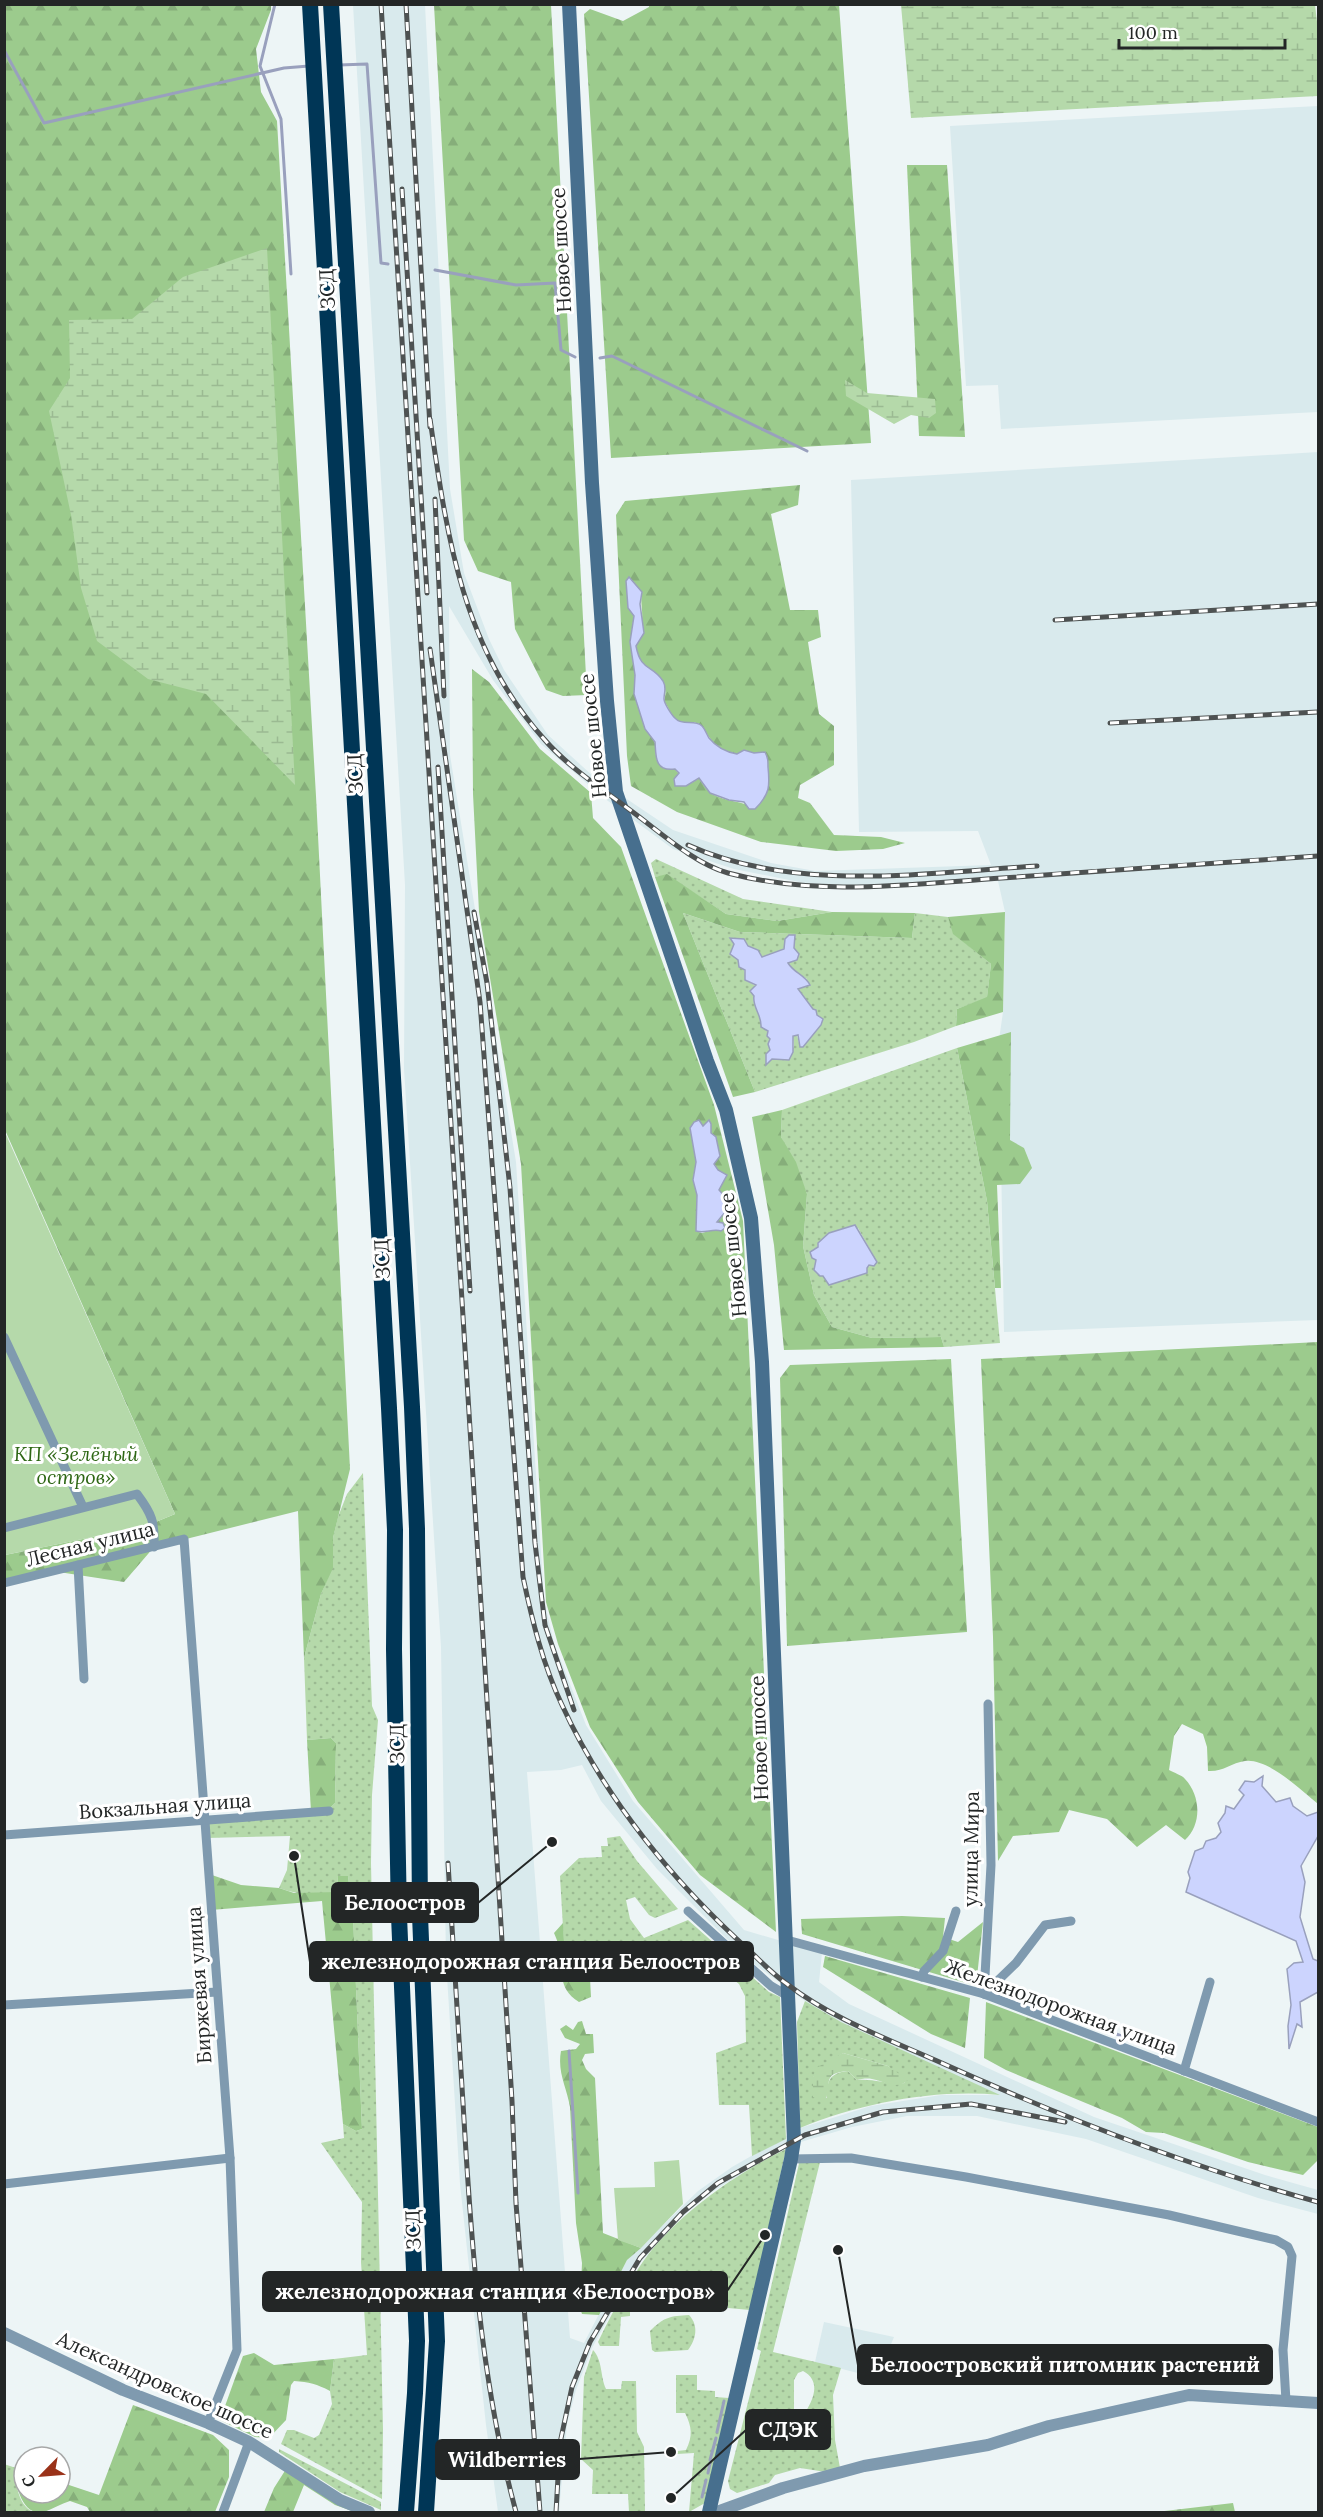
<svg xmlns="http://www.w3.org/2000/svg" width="1323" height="2517" font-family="Lora,serif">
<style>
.built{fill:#d9eaed;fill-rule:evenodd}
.grass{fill:url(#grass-dots);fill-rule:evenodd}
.forest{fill:url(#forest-firs);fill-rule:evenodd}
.wetland{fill:url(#wetland-marsh)}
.garden{fill:#b5d9aa}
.water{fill:#ccd4fe;stroke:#99a0bd;stroke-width:1.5}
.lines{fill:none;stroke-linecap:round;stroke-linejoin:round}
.stream{stroke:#99a0bd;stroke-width:3}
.minor{stroke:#7f9aaf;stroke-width:9}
.tertiary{stroke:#7f9aaf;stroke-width:12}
.secondary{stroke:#476f8e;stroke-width:14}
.motorway{stroke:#003656;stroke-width:16}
.rail-casing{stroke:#4e5252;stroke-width:5}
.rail{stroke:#fff;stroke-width:3;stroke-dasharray:9;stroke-linecap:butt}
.labels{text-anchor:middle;stroke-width:6;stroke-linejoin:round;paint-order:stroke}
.street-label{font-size:20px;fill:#232626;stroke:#fff}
.park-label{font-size:20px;font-style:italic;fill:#2e6715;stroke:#fff}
.leader{fill:none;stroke:#232626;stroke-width:2}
.callout-dot{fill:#232626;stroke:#fff;stroke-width:2}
.callout{fill:#232626;stroke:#232626;stroke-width:2}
.callout-label{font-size:21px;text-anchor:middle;font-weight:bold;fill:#fff}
</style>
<defs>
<pattern id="grass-dots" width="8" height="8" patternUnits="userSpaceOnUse" patternTransform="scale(1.5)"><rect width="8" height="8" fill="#b5d9aa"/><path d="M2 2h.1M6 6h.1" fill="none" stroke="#9bba92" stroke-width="1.8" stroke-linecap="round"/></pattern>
<pattern id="forest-firs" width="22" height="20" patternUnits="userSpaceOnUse" patternTransform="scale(1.5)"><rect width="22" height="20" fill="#9ccb8d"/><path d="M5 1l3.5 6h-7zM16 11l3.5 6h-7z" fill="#86ae7a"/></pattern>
<pattern id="wetland-marsh" width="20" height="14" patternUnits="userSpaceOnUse" patternTransform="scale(1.5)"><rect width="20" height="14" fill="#b5d9aa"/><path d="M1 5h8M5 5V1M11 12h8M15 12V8" fill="none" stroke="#9bba92"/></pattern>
</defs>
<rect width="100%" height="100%" fill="#edf5f6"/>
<g class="built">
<path d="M353,5H425L450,489L464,573L489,639L504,670L548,735L594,777L673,830L771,863L815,871L991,865L978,831L859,832L851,480L1318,452V1320L1004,1332L999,1040L1003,1012L1005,912L998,881L897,886H819L734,869L673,849L604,798L541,744L493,680L449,606L450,755L516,1162L544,1600L554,1643L586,1725L633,1801L744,1930L822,1953L819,1982L849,2004L1094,2117L1265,2175L1318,2190V2214L1258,2198L1086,2139L977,2116H907L852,2127L787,2146L710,2193L684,2215L637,2266L592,2348L576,2390L567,2424L559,2512H498L486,2425L460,2184L446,1960L441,1647L404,1069L405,885ZM582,1765L601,1801L657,1869L747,1959L805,2001L841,2022L998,2095H941L871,2106L800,2128L732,2167L698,2191L627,2260L584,2343L570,2338L527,1772L561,1770Z"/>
<path d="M1318,106V412L1001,429L998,385L966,386L950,126Z"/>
<path d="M824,2322L894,2337L877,2378L815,2362Z"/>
</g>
<g class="grass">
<path d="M656,859L743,899L832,912L777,921L726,914L667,875L655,877L651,863Z"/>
<path d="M683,913L740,932L912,938L915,913L948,917L954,934L991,964L987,998L957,1009L956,1026L914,1042L755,1092ZM795,942L788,962L794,972L807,979L798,989L817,1015L821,1025L800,1047L797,1035L793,1036L794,1046L790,1056L772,1059L769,1031L754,996L756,986L745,980C746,967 741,961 730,954L734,944L758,950L762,957L772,955Z"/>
<path d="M957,1048L987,1201L1000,1343L944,1347L941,1337L872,1338L832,1327L814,1295L803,1246L807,1194L781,1137L782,1110ZM858,1228L877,1262L866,1268L816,1260L818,1243L829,1233Z"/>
<path d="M363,1473L372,1706L378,1720L372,1795L371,1863L383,2430L382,2499L281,2444L287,2430H294L314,2438L319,2435L332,2404L330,2391L334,2359L367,2355L361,2262L362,2202L321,2143L344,2138L343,2124L356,2131L362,2129L353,1916L348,1876H338L337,1892C317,1896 297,1895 279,1888L287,1870L290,1836L207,1838L206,1823L327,1811L335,1803L336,1743L331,1738L307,1740L304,1658L321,1594L332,1568L333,1538L338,1517L347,1494Z"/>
<path d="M620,1836L637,1861L678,1909L655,1918L649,1915L635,1897L626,1900L630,1919L644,1938L688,1920L769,1992L780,1997L786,2139L752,2156L749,2105H719L716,2053L746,2042L745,1996L739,1984L693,1947H641L638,1955L640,1976L566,1979L560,1876L579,1858L602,1857L601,1846H608L607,1838Z"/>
<path d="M805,2001L841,2022L1000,2095C933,2089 862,2103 800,2128L797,2022ZM843,2053L888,2066L905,2083C887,2085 874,2078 857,2080L848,2071C829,2073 827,2081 827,2098L813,2096V2077Z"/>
<path d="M786,2149L750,2310L728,2308V2293L660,2289L645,2298L630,2302V2316L621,2317L619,2346H600L598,2342C610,2317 623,2292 638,2269C669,2220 734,2174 786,2149Z"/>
<path d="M821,2158L773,2352L841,2368L833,2395L835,2440L840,2468L826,2472L800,2468L775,2475L769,2483L737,2493L730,2489L728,2481L761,2351L757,2349L800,2159ZM803,2371C820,2380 815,2397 806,2411C810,2425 816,2433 803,2444L775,2450L768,2442L766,2434C773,2422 786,2422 794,2412V2380L798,2373Z"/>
<path d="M689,2315C699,2326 696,2339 688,2350L655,2352L652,2350L650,2331C664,2317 670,2316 689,2315Z"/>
<path d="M593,2350C603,2361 600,2376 606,2389H621L622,2381H636L637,2432L644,2447L645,2512H629L628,2494H592L593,2470L581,2459L584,2377Z"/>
<path d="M676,2375H697V2390L715,2391V2397L729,2398L705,2503L689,2512L694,2453L677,2454V2451L686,2450C693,2436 692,2427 685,2413H676Z"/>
<path d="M279,2449L381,2502V2510L340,2492L279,2452Z"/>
<path d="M4,2464L13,2467C17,2484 17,2504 33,2512H5Z"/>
</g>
<g class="forest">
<path d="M4,5H271V10L256,49L261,92L277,121L316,796L350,1469L333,1538V1568L321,1594L304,1658L298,1511L154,1547L124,1582L52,1571L5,1583V1555L146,1526L175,1514L5,1130Z"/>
<path d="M434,5H551L587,695L563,696L546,690L515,629L511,582L478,571L464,540Z"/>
<path d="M649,5H839L871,443L611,458L584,14L590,9L623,21L649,7Z"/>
<path d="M907,165H947L965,437L919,436Z"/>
<path d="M800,485L798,505L771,514L790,610H818L821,637L808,642L819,714L834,726V765L800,785L798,798L810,803L834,835L881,837L905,843L883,849L836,851L761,842L677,812L631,786L627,756L616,515L625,501ZM642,592C640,602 643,610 642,619C640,632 634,644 638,656C644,673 672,675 664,701C668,706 672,717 677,721C685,725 694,720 701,725C705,728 706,733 709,737C716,747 725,752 737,754L744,750L768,758C768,778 771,793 755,809C742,800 726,802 712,794C707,790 704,783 700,778L686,786L674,779L679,774L656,746L652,735L645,729L634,694L635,675L630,642L634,615L631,611Z"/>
<path d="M472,669L489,682L540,749L591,793L593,818L621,847L714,1105L743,1221L776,1932L700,1875L638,1802L590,1727L558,1644L546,1602L521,1164L479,912L473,794ZM699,1120L703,1127L711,1124V1133L716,1137L720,1156L714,1163L718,1170L719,1191L726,1211L717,1223L716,1229L702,1233L696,1231L697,1195L693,1180L696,1162L690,1128L694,1122Z"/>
<path d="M667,874L726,914L777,921L832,912L915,913L912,938L740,932L683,913L755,1092L733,1097L655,877Z"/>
<path d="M1005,912L1003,1012L956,1026L957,1009L987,997L991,964L953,934L948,917Z"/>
<path d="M1011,1032L1010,1140L1024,1148L1032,1168L1020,1184L997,1185L1001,1288H995L987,1201L957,1048Z"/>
<path d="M782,1110L781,1137L796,1162L807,1194L803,1246L814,1295L832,1327L872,1338L941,1337L944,1347L784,1350L774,1245L752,1117Z"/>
<path d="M1318,1342V1804C1301,1790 1268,1758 1245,1761C1231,1763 1223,1772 1208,1771L1207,1747L1203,1734L1182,1724L1174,1736L1169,1770C1174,1773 1182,1775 1185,1779C1201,1796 1202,1824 1185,1840L1166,1825L1137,1847L1107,1819L1069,1810L1059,1832L1013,1836L998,1861L993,1637L981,1359Z"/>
<path d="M951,1359L967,1632L787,1646L780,1378L790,1365Z"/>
<path d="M331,1738L336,1743L335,1803L327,1811L311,1812L307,1740Z"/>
<path d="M209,1874L241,1885L279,1888L294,1893L337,1892L338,1876H348L353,1916L362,2129L356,2131L343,2124L322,1901L211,1910Z"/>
<path d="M902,1916L945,1918L943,1937L958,1942L983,1922L976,1986L802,1934L801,1919Z"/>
<path d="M563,1923L566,1979L590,1978L591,1997L579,2002C556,1988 564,1969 559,1947C558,1942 556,1938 554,1933Z"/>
<path d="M825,1956L970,1998L965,2048L931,2034L823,1967Z"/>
<path d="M986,2002L1318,2127V2160L1303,2175L1248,2162L1164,2133L1146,2132L1122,2118L1006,2070L984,2058Z"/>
<path d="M582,2021L586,2034H593L594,2053L585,2054L582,2060L586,2069L595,2078L603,2233L641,2248L627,2260L599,2315L582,2314L580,2308L582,2263L576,2223L570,2107C567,2088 557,2072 561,2051L576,2049L580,2044L565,2038L560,2029L566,2025L573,2030L578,2022Z"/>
<path d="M254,2353L274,2365L334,2359L330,2391C317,2384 309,2382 294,2381L291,2385L286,2420L269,2438L255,2437L220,2420L243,2356Z"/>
<path d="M133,2405L213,2435L229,2450V2477L215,2512H90L87,2507L70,2501C61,2504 52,2509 44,2512C20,2517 16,2481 13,2467L24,2470V2493H60V2482L99,2495Z"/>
<path d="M288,2466L355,2512L335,2505L304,2485L293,2512H264L274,2488Z"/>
<path d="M1233,2503L1235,2512H1156Z"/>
</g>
<g class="wetland">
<path d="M901,5H1315L1318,30V96L911,118Z"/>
<path d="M267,248L295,785L206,694L148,679L97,641L81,588L71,515L49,411L70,378L69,320L132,319L183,277Z"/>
<path d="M845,380L867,393L935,399L936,413L929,418L911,415L894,424L846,396Z"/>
<path d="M843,2053L888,2066L908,2080C895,2091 885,2081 872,2079C867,2078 861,2079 857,2080L848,2071C820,2073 833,2085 825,2101L813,2097V2077L816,2068Z"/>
</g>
<g class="garden">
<path d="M4,1130L175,1514L146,1526L5,1555Z"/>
<path d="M679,2160L683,2204L641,2248L618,2240L614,2188L655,2187L654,2162Z"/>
</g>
<g class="water">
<path d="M629,577L642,592L640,604L644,633L636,646C641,672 652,664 663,681C667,688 664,692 664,699C664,703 672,716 676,719C683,726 695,719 702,726C705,729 707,735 709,738C717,748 726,752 737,754L744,750L754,753L765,752C768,758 768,761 768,767C770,786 770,794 755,809H749L744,802L729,800L710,793L699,778L686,786H675L674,779L679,773L675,769C654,772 656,755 655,742L645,729L634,694L635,675L630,642L634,616L628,608L626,581Z"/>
<path d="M789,935H795L794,948L799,954L797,960L788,963C794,973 805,975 810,985L798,989L813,1009L816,1010L817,1015L823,1019L821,1025L803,1047H800L798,1035L793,1036V1052L789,1060L772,1059L766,1065V1054L770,1050L768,1044L770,1039L767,1036L768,1031L761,1027C762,1015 752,1007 754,996L750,991L756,985L745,980V970L739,967L738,960L730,954L734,944L730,938L744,939L748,946L758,950L762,957L784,949L785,939Z"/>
<path d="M699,1120L703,1126L709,1120L711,1124V1133L716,1137L720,1156L714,1164L718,1170L727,1175L719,1190L728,1200L725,1204L726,1211L717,1222L723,1223L725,1228L721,1231C713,1228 705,1234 696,1231L697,1195L693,1180L696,1162L690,1128L694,1122Z"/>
<path d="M855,1225L877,1262L874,1266L869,1265L867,1268V1273L829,1285L823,1276H820L814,1270L816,1260L812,1258L810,1252L818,1247V1243L829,1233Z"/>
<path d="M1263,1776L1262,1786L1276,1802L1290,1798L1293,1806L1307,1816L1318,1812V1836L1301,1866L1305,1882L1300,1917L1313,1959L1318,1961V1992L1300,2002L1302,2027L1297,2024L1289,2049L1288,2026L1291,2005L1287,1969L1294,1963L1303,1962L1296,1941L1186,1892L1190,1878L1188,1872L1195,1851L1203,1848L1206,1841L1216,1838L1221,1832L1218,1823L1225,1813L1226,1806L1234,1809L1244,1795L1239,1790L1245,1781L1254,1782Z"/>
</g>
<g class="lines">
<g class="stream">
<path d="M275,4L260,66L281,119L291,274"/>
<path d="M4,50L44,123L284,68L309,66"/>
<path d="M339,65L367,64L381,263L388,264"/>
<path d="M435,270L516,285L555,283L561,350L575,357"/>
<path d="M600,358L612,356L807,451"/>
<path d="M1001,1990L1048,2008"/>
<path d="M1065,2014L1137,2042"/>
<path d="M569,2051L578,2193"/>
<path d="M717,2432L724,2401"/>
<path d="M710,2460L716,2438"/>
<path d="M708,2473L710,2463"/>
<path d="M702,2497L706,2480"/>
</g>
<g class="minor">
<path d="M4,1337L83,1507"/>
<path d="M4,1528L137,1494C152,1514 155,1522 154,1547"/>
<path d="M78,1565L84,1679"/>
<path d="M4,1583L184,1539L230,2158L237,2350L208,2423"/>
<path d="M4,1835L329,1811"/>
<path d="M688,1911L771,1986L788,1996"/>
<path d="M787,1940L984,1994L1318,2122"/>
<path d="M922,1977L924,1971L943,1951L956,1911"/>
<path d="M984,1994L991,1865L988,1704"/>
<path d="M984,1994L1016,1963L1045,1925L1071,1921"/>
<path d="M4,2005L217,1992"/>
<path d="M1184,2071L1210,1982"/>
<path d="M791,2159L851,2158L966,2177L1169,2215L1276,2240L1288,2247L1292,2256L1283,2350L1286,2401"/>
<path d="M4,2184L230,2158"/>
<path d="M223,2512L249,2442"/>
</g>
<g class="tertiary">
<path d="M4,2333L123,2390L208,2423L249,2442L340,2500L369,2512"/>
<path d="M717,2512L783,2488L864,2466L988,2445L1049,2426L1189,2395L1318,2403"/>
</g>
<path class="secondary" d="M569,4L592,483L607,701L616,792L707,1061L726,1110L751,1218L762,1362L794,2140L791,2159L709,2512"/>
<g class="motorway">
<path d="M310,4L389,1408L395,1530L394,1649L399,1916L417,2341L415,2393L406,2512"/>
<path d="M331,4L412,1407L417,1529L420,1915L437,2341L426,2512"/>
</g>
<defs>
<g id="rail">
<path d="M381,4L512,2101L516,2203L540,2512"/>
<path d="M406,4L430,427"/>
<path d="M402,189L427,593"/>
<path d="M430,419C447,536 462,648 544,739C568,767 601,788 630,810C659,831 693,863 728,873C818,897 911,884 1002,878C1108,870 1213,863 1318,856"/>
<path d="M435,499L444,696"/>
<path d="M1055,620L1318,604"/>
<path d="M430,649L480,1002L523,1577C532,1620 543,1665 562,1705C605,1799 675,1884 751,1952C762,1963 774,1975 787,1984C831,2018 885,2038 935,2060C1059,2116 1187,2166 1318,2202"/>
<path d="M1110,723L1318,712"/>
<path d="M438,767L470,1291"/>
<path d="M688,845C794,893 924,873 1037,866"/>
<path d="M474,912L487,983L510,1188L535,1543L545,1625L574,1710"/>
<path d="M448,1863C453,1943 458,2023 463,2103C471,2241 480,2379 516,2512"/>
<path d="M556,2512L560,2443L572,2387L590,2342L640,2258L683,2212L718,2183L805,2135L883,2112L971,2104L1065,2122"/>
</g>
</defs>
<use href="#rail" class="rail-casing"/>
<use href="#rail" class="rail"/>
</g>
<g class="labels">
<g class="street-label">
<text transform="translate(561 250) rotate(-93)" y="7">Новое шоссе</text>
<text transform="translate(327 289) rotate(-93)" y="7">ЗСД</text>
<text transform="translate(593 736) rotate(-96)" y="7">Новое шоссе</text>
<text transform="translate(355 774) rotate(-93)" y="7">ЗСД</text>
<text transform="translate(733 1255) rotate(-96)" y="7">Новое шоссе</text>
<text transform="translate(382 1259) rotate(-93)" y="7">ЗСД</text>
<text transform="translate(90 1544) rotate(-14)" y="7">Лесная улица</text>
<text transform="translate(759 1738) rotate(-92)" y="7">Новое шоссе</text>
<text transform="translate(397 1744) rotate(-91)" y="7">ЗСД</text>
<text transform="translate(165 1806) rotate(-4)" y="7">Вокзальная улица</text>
<text transform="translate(971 1849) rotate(-89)" y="7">улица Мира</text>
<text transform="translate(199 1985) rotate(-94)" y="7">Биржевая улица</text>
<text transform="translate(1061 2007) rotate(20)" y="7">Железнодорожная улица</text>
<text transform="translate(413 2230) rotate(-92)" y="7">ЗСД</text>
<text transform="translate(165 2385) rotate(24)" y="7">Александровское шоссе</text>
</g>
<g class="park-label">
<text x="76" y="1461">КП «Зелёный<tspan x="76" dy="23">остров»</tspan></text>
</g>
</g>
<path class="leader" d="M552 1842L478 1903M294 1856L310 1962M765 2235L727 2291M838 2250L858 2365M671 2498L746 2430M671 2452L579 2459"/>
<g class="callout-dot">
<circle cx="552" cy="1842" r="6"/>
<circle cx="294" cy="1856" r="6"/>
<circle cx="765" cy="2235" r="6"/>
<circle cx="838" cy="2250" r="6"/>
<circle cx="671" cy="2498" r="6"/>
<circle cx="671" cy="2452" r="6"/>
</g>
<g class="callout">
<rect x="332" y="1883" width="146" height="39" rx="6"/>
<rect x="310" y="1942" width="443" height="39" rx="6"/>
<rect x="263" y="2272" width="464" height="39" rx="6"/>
<rect x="858" y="2345" width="414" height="39" rx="6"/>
<rect x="746" y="2410" width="84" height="39" rx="6"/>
<rect x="436" y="2440" width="143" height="39" rx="6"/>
</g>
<g class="callout-label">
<text x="405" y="1910">Белоостров</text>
<text x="531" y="1969">железнодорожная станция Белоостров</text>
<text x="495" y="2299">железнодорожная станция «Белоостров»</text>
<text x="1065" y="2372">Белоостровский питомник растений</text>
<text x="788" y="2437">СДЭК</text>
<text x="507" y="2467">Wildberries</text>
</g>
<rect width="1323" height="2517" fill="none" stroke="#232626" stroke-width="12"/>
<g transform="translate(42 2475) rotate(245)"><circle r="28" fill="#ffffff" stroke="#a7a8a8" stroke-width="1.5"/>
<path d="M0-4.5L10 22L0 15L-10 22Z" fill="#9a3219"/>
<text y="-9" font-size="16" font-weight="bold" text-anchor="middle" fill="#232626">С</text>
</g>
<path d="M1119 39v9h166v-9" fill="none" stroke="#232626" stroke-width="3"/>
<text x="1128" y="39" font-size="18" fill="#232626" stroke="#ffffff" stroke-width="4.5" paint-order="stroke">100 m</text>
</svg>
